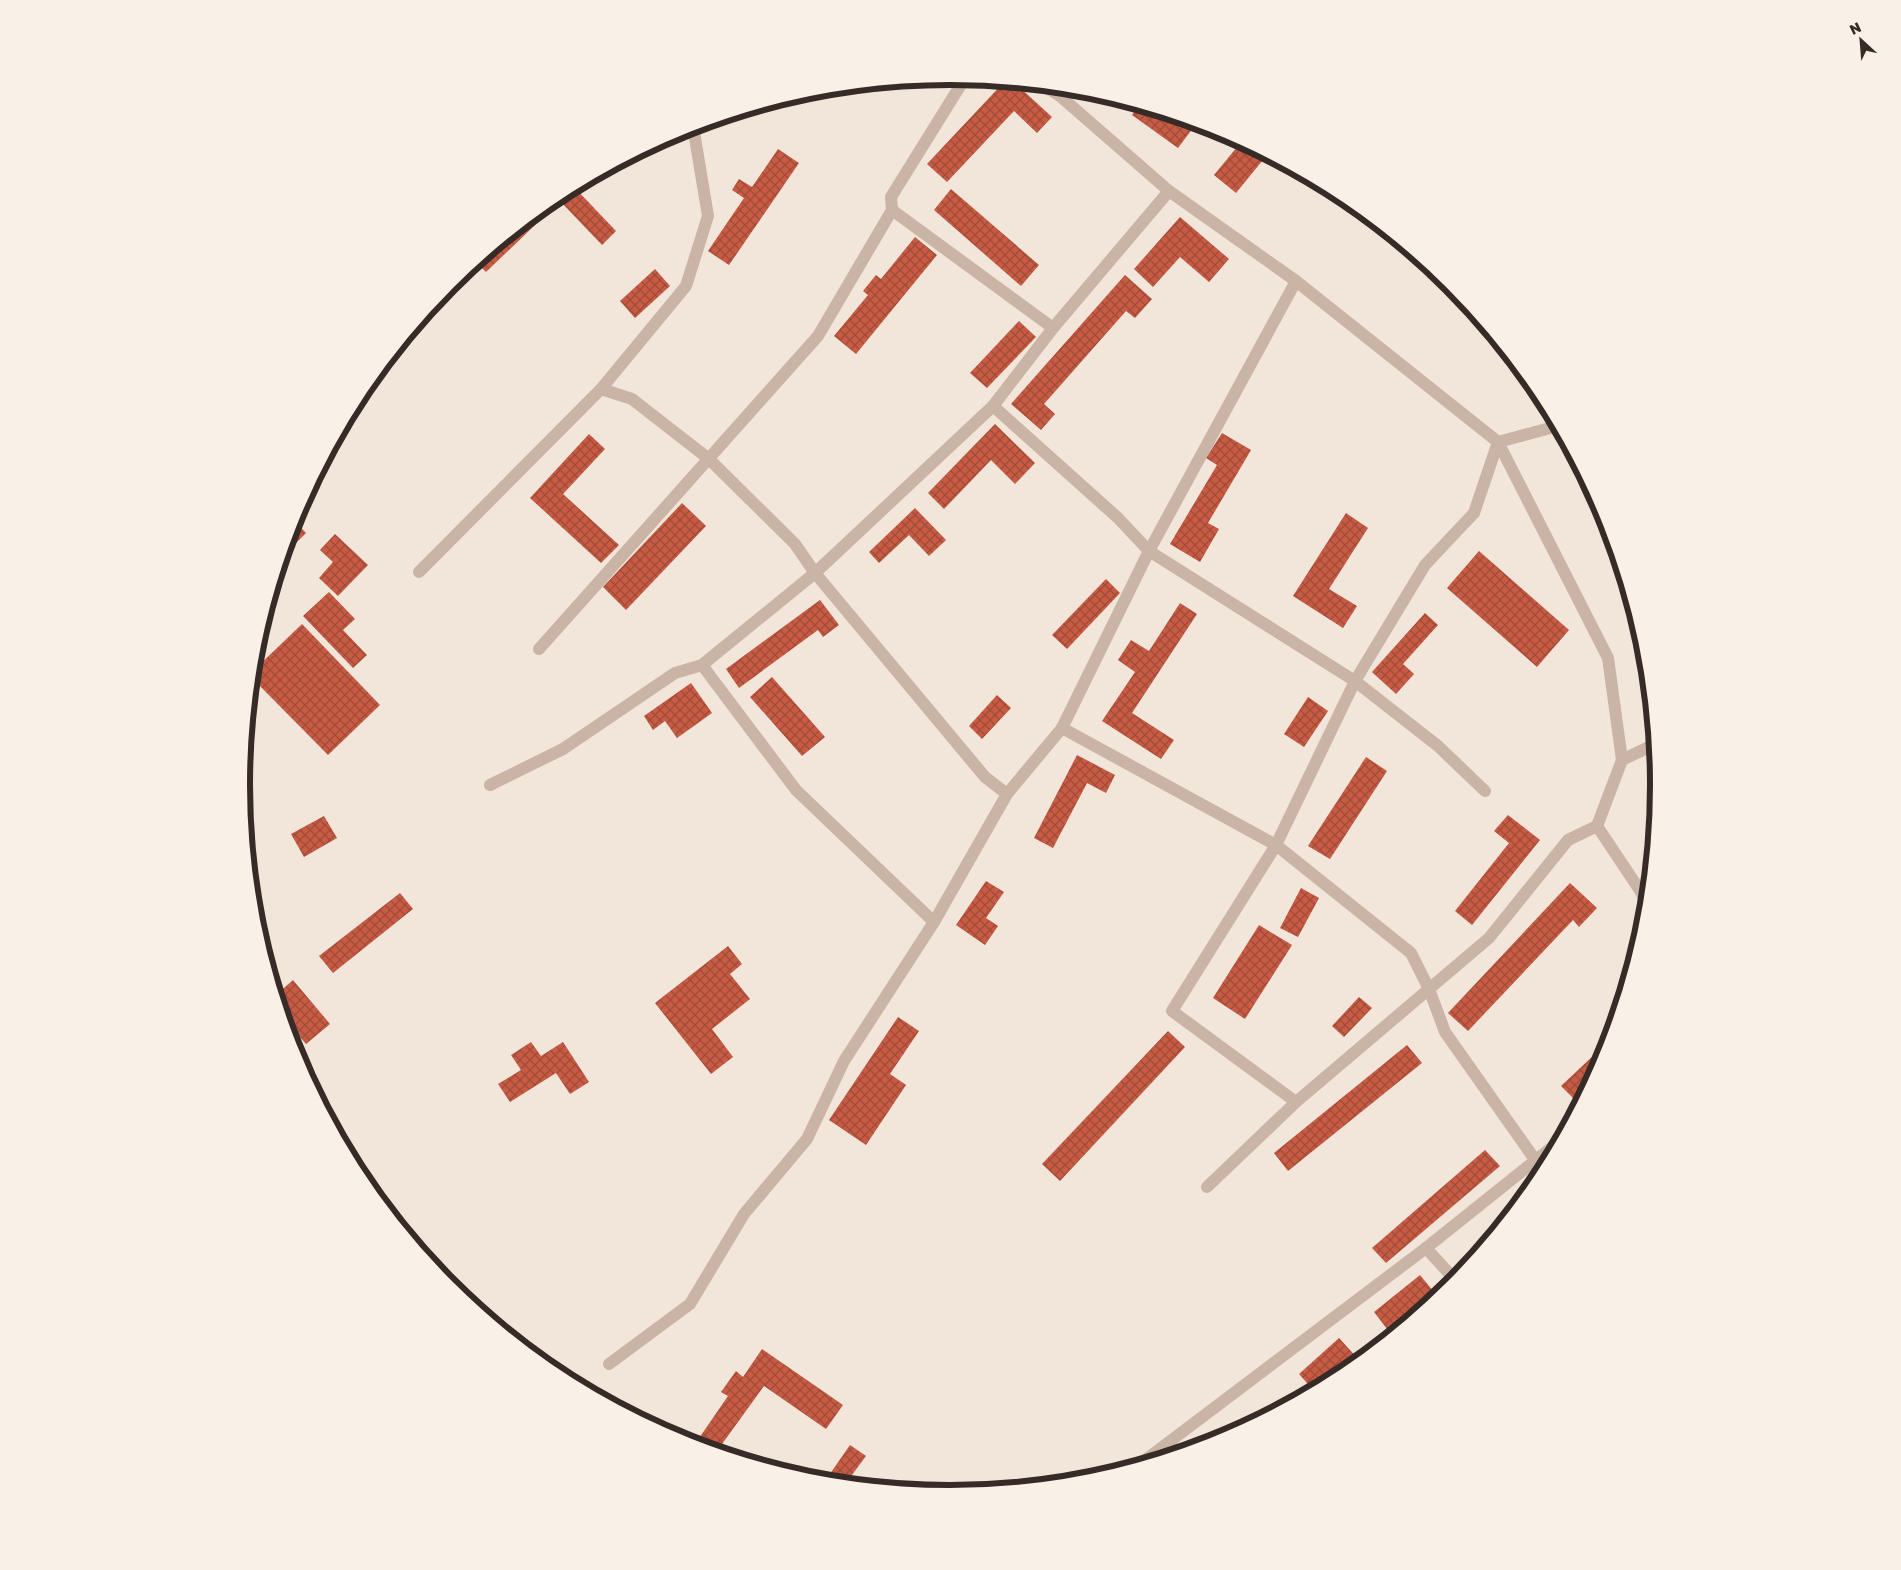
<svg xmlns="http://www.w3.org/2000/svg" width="1901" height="1570" font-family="'Golos Text',sans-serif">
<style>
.building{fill:url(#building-cross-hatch)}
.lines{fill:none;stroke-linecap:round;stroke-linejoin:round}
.minor{stroke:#cab4a6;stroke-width:12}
.tertiary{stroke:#cab4a6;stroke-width:12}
.rim{fill:none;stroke:#362b27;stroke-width:6}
</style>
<defs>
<pattern id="building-cross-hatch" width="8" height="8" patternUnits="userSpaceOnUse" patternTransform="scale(1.25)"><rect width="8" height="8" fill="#c75b44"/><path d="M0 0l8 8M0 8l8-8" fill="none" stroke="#a24b39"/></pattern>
</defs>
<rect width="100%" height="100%" fill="#f2e5da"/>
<g class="building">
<path d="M1004,82L1015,83L1052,117L1037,133L1014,111L947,182L927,164Z"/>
<path d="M1139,105L1193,122L1196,124L1178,148L1132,115Z"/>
<path d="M1242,141L1267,155L1236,193L1214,175Z"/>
<path d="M778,149L799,163L729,265L708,251L744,198L732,190L739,179L752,187Z"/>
<path d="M574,187L616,231L602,245L560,201L486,272L476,262L557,196Z"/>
<path d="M951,189L1039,265L1021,286L934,210Z"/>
<path d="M1180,217L1229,259L1209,282L1180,257L1153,287L1134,269Z"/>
<path d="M915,237L937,255L856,354L834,336L868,295L863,291L876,275L881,279Z"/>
<path d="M655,269L670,286L635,318L620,301Z"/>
<path d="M1125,275L1152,299L1135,318L1126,311L1044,404L1055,414L1041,430L1011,404Z"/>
<path d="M1019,321L1036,337L987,388L970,373Z"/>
<path d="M995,424L1035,463L1015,484L991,460L944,509L928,493Z"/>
<path d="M1222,433L1251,450L1208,523L1219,529L1200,562L1170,544L1217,465L1206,458Z"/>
<path d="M589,434L605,449L563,494L619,545L601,563L530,498Z"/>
<path d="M682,503L706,526L626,610L603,587Z"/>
<path d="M915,508L946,540L929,556L909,535L879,563L869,552Z"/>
<path d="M1346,513L1368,528L1329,589L1357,606L1343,628L1293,596Z"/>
<path d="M294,520L306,533L283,556Z"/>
<path d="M335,534L368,565L338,596L319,578L333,562L320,550Z"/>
<path d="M1479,551L1569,630L1537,667L1447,588Z"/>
<path d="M1106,579L1120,593L1067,649L1052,635Z"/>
<path d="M329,592L355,619L343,630L367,655L353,668L303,616Z"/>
<path d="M820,600L839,625L823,637L818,630L739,688L726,669Z"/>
<path d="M1180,603L1197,614L1132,713L1174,740L1161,759L1102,721L1135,672L1118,660L1131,640L1149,651Z"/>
<path d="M1425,613L1438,625L1403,664L1414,674L1396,694L1372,672Z"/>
<path d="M302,624L380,705L328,755L252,678L253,671Z"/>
<path d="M255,647L264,655L254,666L255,653Z"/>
<path d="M772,677L825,737L802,756L750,697Z"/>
<path d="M691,683L712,713L677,738L665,721L653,730L644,716Z"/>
<path d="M997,695L1011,708L982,739L969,726Z"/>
<path d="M1308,697L1328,711L1304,747L1284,734Z"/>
<path d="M1077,755L1115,775L1106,793L1087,783L1053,848L1034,838Z"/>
<path d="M1366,757L1387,771L1330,859L1308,846Z"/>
<path d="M1508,815L1540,840L1472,925L1455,911L1509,843L1494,831Z"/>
<path d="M324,816L337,838L304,857L291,834Z"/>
<path d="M986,881L1004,892L986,918L998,926L985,945L956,925Z"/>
<path d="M1570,883L1597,908L1579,927L1573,920L1468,1031L1448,1013Z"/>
<path d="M1301,888L1319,898L1298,937L1280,928Z"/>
<path d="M400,893L413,909L333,973L319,956Z"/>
<path d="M1259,925L1292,945L1245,1019L1213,998Z"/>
<path d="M728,946L742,964L730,974L750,999L712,1029L733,1057L711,1074L655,1003Z"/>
<path d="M293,980L330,1024L306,1044L299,1036L291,1042L277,994Z"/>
<path d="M1359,997L1372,1008L1344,1037L1332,1026Z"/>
<path d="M898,1017L919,1031L890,1074L906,1085L866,1145L829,1120Z"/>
<path d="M1168,1031L1185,1047L1060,1181L1042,1164Z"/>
<path d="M1611,1039L1605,1056L1579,1104L1561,1086Z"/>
<path d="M531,1042L541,1056L563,1042L589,1082L570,1094L556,1073L510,1102L498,1084L521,1070L511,1055Z"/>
<path d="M1407,1045L1422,1063L1288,1171L1274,1153Z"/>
<path d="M1485,1150L1500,1166L1386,1263L1372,1248Z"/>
<path d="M1420,1275L1438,1297L1391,1334L1374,1312Z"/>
<path d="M1339,1338L1360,1361L1344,1374L1314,1391L1299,1374Z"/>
<path d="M762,1349L843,1405L826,1429L764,1386L717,1451L695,1444L728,1396L721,1392L736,1371L743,1377Z"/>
<path d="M850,1445L866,1456L846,1483L825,1481Z"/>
</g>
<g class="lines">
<g class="minor">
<path d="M1060,96L1069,88"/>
<path d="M892,210L1053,328"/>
<path d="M601,389L632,399L709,459L795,544L815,573L985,777L1007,794"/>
<path d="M993,406L1118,518L1149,551L1355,681L1438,746L1485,791"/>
<path d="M1498,442L1608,658L1622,760L1597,826L1641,892L1647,906"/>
<path d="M419,572L601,389L686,286L708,216L693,126"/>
<path d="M539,649L818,336L892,210L891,197L965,78"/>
<path d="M702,665L796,790L934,922"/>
<path d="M1062,728L1276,845L1411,953L1429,989L1445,1032L1536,1161"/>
<path d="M1622,760L1649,747L1655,741"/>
<path d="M490,785L563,749L675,673L702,665L815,573L993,406L1053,328L1169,191"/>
<path d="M1296,1102L1172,1011L1276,845L1355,681L1425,565L1474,513L1498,442"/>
<path d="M1207,1187L1296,1102L1489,938L1568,840L1597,826"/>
<path d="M1426,1248L1456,1281"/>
<path d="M609,1364L690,1304L744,1214L807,1139L844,1061L934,922L1007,794L1062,728L1149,551L1296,281"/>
<path d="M1140,1464L1426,1248L1561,1140"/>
</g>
<path class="tertiary" d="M1042,85L1060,96L1169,191L1296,281L1498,442L1558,426"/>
</g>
<path d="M0 0H1901V1570H0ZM250 785a700 700 0 1 1 1400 0a700 700 0 1 1-1400 0Z" fill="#f9f0e7" fill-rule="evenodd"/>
<path class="rim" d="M250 785a700 700 0 1 1 1400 0a700 700 0 1 1-1400 0Z"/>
<g transform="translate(1861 40) rotate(334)" stroke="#f9f0e7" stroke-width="4" paint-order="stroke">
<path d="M0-4L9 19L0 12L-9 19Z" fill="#362b27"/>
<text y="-8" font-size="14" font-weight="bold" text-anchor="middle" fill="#362b27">N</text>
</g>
</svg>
